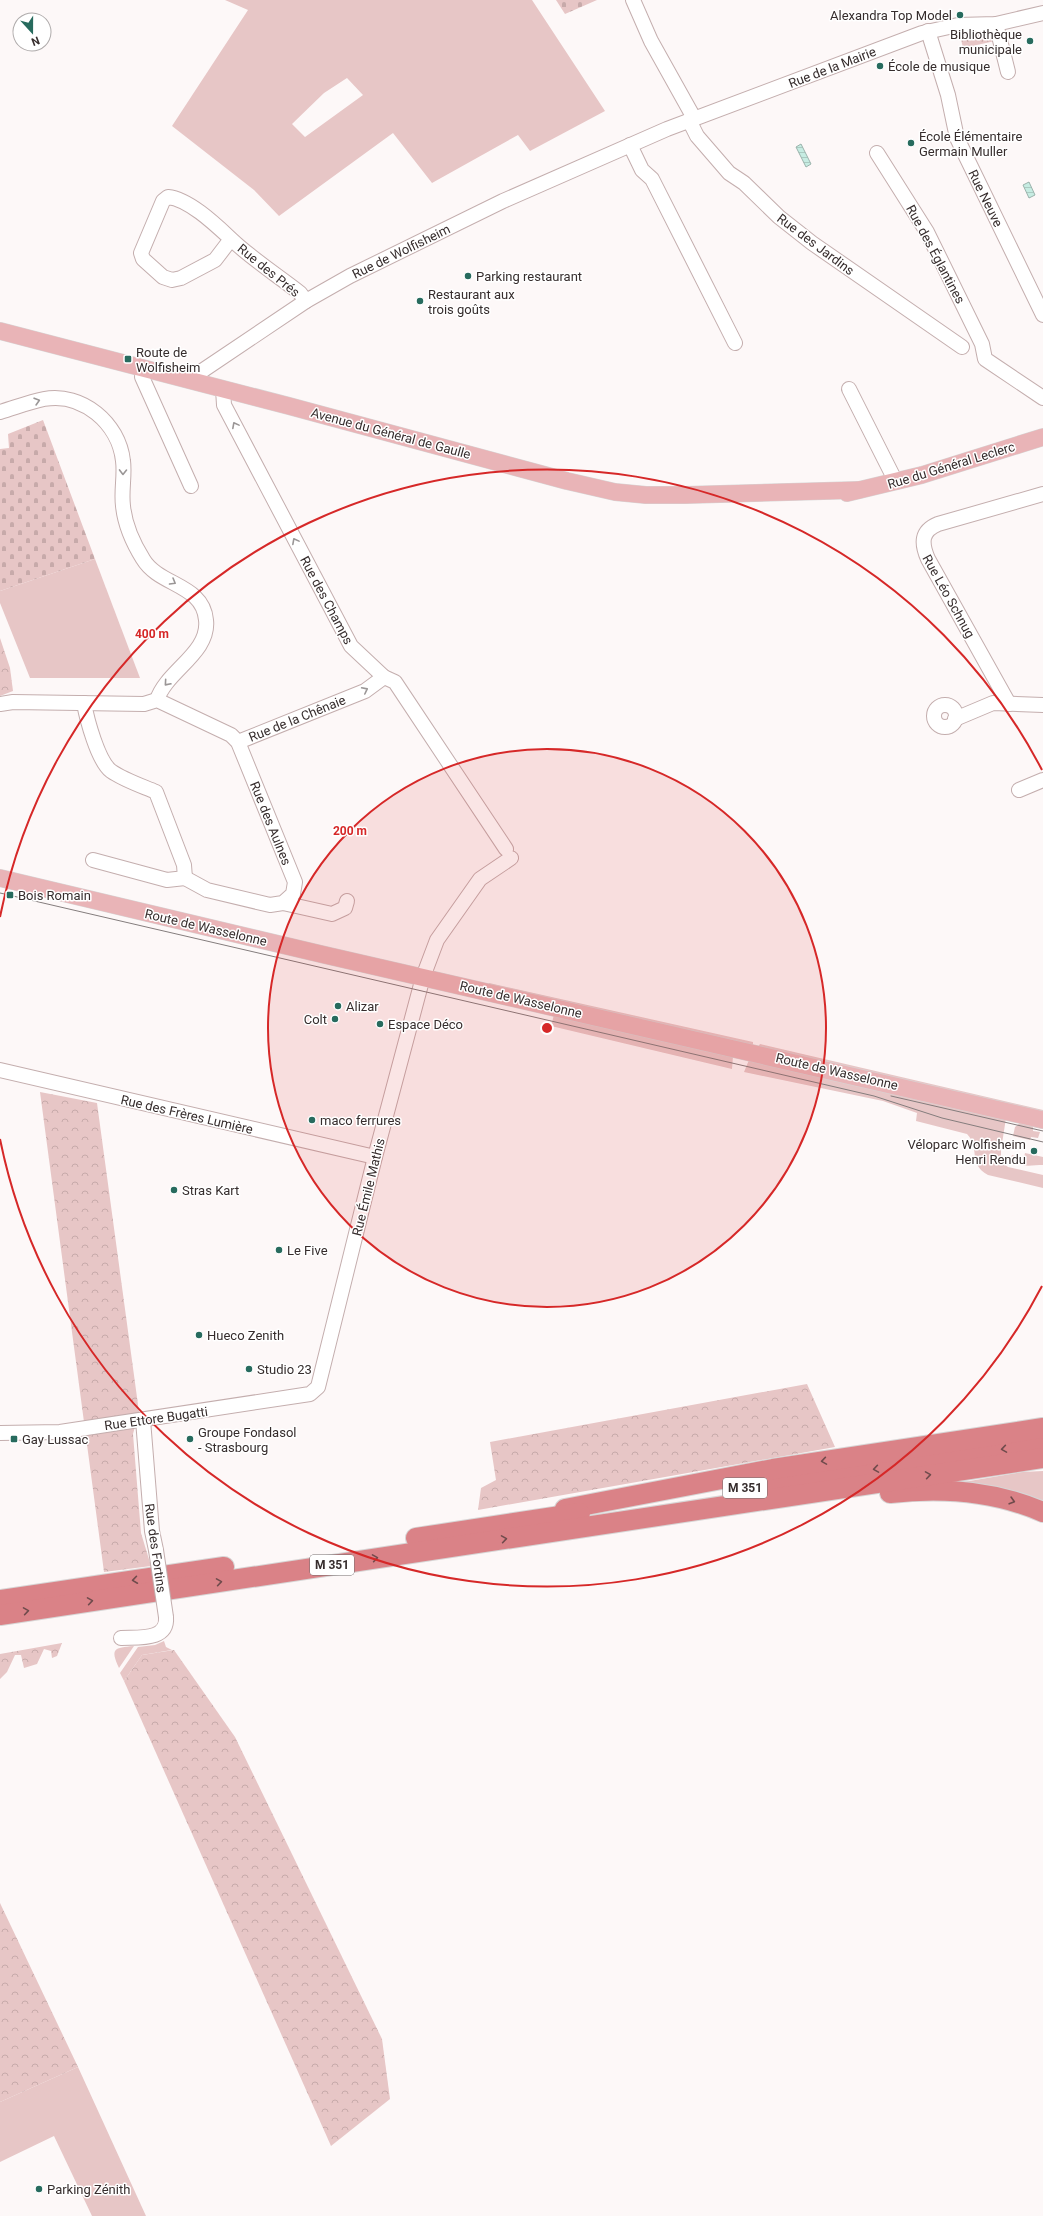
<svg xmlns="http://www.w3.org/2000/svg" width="1043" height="2216" font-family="Roboto,sans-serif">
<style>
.green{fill:#e7c6c6;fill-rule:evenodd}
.forest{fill:url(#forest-crowns)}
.cemetery{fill:url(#cemetery-stones)}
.water{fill:url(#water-rules);stroke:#9bb3ac}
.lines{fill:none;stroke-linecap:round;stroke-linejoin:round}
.minor-casing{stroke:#c4aeae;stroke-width:16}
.major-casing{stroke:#d7d5d5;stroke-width:18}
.highway-casing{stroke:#d7d5d5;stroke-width:22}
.minor{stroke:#fff;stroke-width:14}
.major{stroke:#e9b4b7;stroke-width:17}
.highway{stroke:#da8287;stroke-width:20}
.tram{stroke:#847d7d;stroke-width:1}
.minor-bridge-casing{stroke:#c4aeae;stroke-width:16;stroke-linecap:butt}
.minor-bridge{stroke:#fff;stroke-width:14}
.oneway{stroke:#9a9696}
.oneway2{stroke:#6f4b4c}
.ring{fill:none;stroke:#d62828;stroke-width:2}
.poi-dot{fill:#276b5e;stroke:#fff;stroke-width:1.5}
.labels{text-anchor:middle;stroke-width:3;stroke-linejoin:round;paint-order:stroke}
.shield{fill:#fff;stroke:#726c6c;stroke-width:1}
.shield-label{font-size:12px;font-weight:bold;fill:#362d2d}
.poi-label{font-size:13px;fill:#362d2d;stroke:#fff;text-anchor:start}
.street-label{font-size:13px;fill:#362d2d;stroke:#fff}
.centre{fill:#d62828;stroke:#fff;stroke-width:2}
.ring-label{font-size:12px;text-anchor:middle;font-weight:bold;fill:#d62828;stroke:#fff;stroke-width:3;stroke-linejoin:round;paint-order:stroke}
</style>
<defs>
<pattern id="forest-crowns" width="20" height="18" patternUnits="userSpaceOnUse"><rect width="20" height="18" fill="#e7c6c6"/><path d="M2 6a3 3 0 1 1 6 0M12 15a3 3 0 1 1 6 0" fill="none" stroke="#c7aaaa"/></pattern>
<pattern id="cemetery-stones" width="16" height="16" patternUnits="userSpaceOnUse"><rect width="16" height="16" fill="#e7c6c6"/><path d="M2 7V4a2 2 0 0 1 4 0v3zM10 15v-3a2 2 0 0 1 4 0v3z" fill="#c7aaaa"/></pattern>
<pattern id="water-rules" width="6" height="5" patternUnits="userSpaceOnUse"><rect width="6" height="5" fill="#c6ece2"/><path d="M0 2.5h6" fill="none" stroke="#abcbc2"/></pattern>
</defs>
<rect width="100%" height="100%" fill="#fdf8f8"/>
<g class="green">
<path d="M225,0H532L605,111L530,151L518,135L432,183L393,133L279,216L254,190L172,126L248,10ZM347,78L363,95L305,137L292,124L324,93Z"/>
<path d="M95,559L140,678H30L0,603V591Z"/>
<path d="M489,983L753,1042V1047L488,985Z"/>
<path d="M555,1011L733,1056L732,1069L551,1026Z"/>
<path d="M760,1044L1043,1110V1114L757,1048Z"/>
<path d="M749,1060L1006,1118L1001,1150V1161L1008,1167L1043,1175V1188L988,1175C967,1163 981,1149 967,1134L916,1121L917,1113L883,1101L744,1072Z"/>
<path d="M1022,1121L1043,1124V1129L1033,1127V1131L1040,1132L1038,1138L1031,1137L1030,1140L1013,1136L1015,1127Z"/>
<path d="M1025,1153L1043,1157V1165C1031,1165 1020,1169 1011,1158L1012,1155L1024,1158Z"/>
<path d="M1043,1471V1509L952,1484L1022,1472Z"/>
<path d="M164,1641L166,1647L172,1650L142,1655L124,1681L120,1673L138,1647L155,1645Z"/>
<path d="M134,1646L119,1668C110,1648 114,1648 134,1646Z"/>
<path d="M78,2067L146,2216H92L54,2136L0,2162V2102Z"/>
</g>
<g class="forest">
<path d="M993,31L995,41L963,48L960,35Z"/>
<path d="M0,638L10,668L13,691L0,696Z"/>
<path d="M40,1092L97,1103L139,1412L133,1434L141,1533L151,1566L104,1572Z"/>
<path d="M807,1384L835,1447L478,1510L481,1488L496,1480L490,1442Z"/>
<path d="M62,1643L57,1656L52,1658L51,1651L44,1649L37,1664L24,1668L21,1655H15L7,1672L0,1679V1654Z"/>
<path d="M174,1650L235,1737L382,2039L390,2099L331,2146L124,1681L142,1655Z"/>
<path d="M0,1903L78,2067L0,2102Z"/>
</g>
<g class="cemetery">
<path d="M556,0H597L565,14Z"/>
<path d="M43,420L95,559L0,591V449L9,448L8,434Z"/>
</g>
<g class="water">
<path d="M801,144L811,164L806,167L796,147Z"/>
<path d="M1029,182L1035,195L1029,198L1023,185Z"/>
</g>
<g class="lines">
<defs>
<g id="minor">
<path d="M633,0L651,41L694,118"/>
<path d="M996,24L1008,72"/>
<path d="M928,31L948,95L957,138L1043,315"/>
<path d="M689,120L697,136L729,173L744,183L779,217L812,243L962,347"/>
<path d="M630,145L642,170L652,179L735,343"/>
<path d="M877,153L927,232L982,344L985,359L1043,398"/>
<path d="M231,239L215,260L181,278L172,280L163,277L143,259L141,253L163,201L168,197C189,199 216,225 231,239C252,259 277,275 300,293L306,301"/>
<path d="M143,368L142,377L191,486"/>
<path d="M192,381L196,375L306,301L350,276L503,201L667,129L922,33L958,25L996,24L1043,13"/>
<path d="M223,389L224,405L351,646L384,677L395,682L506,849"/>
<path d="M849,389L896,482"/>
<path d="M0,412C14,408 29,402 44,399C82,392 119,423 123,461C125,475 121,491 123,506C125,526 133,543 143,559C159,586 203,584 206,620C210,653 166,671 157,700"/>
<path d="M84,703C87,720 98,761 111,771C124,780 142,786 156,792L184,865L185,878L167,880L93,860"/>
<path d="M0,704L13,702L144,704L157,700L231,735L238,742L295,882L293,894L283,903L270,905L207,890L185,878"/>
<path d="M1009,704L928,559C921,543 921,531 938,524L1043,494"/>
<circle cx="945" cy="716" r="11"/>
<path d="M955,719L993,703L1043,705"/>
<path d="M238,742L365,691L384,677"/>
<path d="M1019,790L1043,780"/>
<path d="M283,903L332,914L345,908L347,901"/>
<path d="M0,1070L375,1157"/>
<path d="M143,1420L152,1531L156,1550"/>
<path d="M0,1433L60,1432L310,1394L318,1387L375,1157L423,977L437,940L480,879L511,858"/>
<path d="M121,1638C138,1637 168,1641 166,1617"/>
</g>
<g id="major">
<path d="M0,331L289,406L567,481L615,492L646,495H685L859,490"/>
<path d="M847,493L922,475L1043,437"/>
<path d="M0,878L325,955L1043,1120"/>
</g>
<g id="highway">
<path d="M748,1488L1043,1443"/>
<path d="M890,1493C942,1487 995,1491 1043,1512"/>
<path d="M565,1509L773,1469L1043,1428"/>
<path d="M416,1538L580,1513"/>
<path d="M0,1600L224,1567"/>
<path d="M0,1615L1043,1458"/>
</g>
</defs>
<use href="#minor" class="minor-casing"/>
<use href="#major" class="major-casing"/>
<use href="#highway" class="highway-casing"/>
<use href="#minor" class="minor"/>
<use href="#major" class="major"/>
<use href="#highway" class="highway"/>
<g class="tram">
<path d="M0,893L874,1096L942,1118L1043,1142"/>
<path d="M891,1096L1043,1131"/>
</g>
<defs>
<path id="minor-bridge" d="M156,1550L166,1617"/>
</defs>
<use href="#minor-bridge" class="minor-bridge-casing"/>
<use href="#minor-bridge" class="minor-bridge"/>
</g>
<defs><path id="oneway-chevron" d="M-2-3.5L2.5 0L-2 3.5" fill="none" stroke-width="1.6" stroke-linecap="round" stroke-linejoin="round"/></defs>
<g class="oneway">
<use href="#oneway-chevron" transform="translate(37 401) rotate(-16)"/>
<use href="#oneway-chevron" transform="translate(235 425) rotate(-118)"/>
<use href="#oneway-chevron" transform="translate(123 472) rotate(91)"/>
<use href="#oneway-chevron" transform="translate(295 541) rotate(-118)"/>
<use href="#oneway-chevron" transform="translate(173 582) rotate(30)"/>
<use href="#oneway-chevron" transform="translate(167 683) rotate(131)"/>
<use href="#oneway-chevron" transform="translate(365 690) rotate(-27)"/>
</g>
<g class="oneway2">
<use href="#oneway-chevron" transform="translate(1004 1449) rotate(171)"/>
<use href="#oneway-chevron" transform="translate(824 1461) rotate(171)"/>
<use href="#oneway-chevron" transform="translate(876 1469) rotate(171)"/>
<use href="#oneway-chevron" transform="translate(928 1475) rotate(-9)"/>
<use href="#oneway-chevron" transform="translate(1012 1501) rotate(16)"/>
<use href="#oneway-chevron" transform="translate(504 1539) rotate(-9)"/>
<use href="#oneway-chevron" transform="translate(375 1558) rotate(-9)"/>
<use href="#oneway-chevron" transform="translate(135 1580) rotate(172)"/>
<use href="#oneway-chevron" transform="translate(219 1582) rotate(-9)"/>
<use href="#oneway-chevron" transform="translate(90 1601) rotate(-9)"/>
<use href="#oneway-chevron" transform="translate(26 1611) rotate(-9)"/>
</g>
<circle cx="547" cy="1028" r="279" fill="#d62828" fill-opacity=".12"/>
<g class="ring">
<circle cx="547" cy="1028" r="279"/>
<path d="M1042 1286A558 558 0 0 1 0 1139M0 917A558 558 0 0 1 1042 770"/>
</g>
<g class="poi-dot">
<circle cx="960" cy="15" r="4"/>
<circle cx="1030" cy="41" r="4"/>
<circle cx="880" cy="66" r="4"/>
<circle cx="911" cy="143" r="4"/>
<circle cx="468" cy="276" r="4"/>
<circle cx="420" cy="301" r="4"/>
<rect x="124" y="355" width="8" height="8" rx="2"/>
<rect x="6" y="891" width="8" height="8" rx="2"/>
<circle cx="338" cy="1006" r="4"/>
<circle cx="335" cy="1019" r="4"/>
<circle cx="380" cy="1024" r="4"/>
<circle cx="312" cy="1120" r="4"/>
<circle cx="1034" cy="1151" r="4"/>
<circle cx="174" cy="1190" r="4"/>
<circle cx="279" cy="1250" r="4"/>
<circle cx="199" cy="1335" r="4"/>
<circle cx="249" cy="1369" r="4"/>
<rect x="10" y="1435" width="8" height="8" rx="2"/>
<circle cx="190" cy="1439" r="4"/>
<circle cx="39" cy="2189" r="4"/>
</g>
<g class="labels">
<g class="shield">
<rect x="723" y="1478" width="44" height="20" rx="3"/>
<rect x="310" y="1555" width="44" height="20" rx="3"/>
</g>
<g class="shield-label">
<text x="745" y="1492">M 351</text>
<text x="332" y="1569">M 351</text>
</g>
<g class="poi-label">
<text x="952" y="20" text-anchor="end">Alexandra Top Model</text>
<text x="1022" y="39" text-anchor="end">Bibliothèque<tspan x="1022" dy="15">municipale</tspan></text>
<text x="888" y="71">École de musique</text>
<text x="919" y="141">École Élémentaire<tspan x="919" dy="15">Germain Muller</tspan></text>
<text x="476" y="281">Parking restaurant</text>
<text x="428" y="299">Restaurant aux<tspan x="428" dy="15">trois goûts</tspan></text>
<text x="136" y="357">Route de<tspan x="136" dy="15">Wolfisheim</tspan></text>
<text x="18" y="900">Bois Romain</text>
<text x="346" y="1011">Alizar</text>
<text x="327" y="1024" text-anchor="end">Colt</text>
<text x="388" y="1029">Espace Déco</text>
<text x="320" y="1125">maco ferrures</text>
<text x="1026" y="1149" text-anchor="end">Véloparc Wolfisheim<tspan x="1026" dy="15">Henri Rendu</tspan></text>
<text x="182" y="1195">Stras Kart</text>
<text x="287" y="1255">Le Five</text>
<text x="207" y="1340">Hueco Zenith</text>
<text x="257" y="1374">Studio 23</text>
<text x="198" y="1437">Groupe Fondasol<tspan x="198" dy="15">- Strasbourg</tspan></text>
<text x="22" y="1444">Gay Lussac</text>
<text x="47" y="2194">Parking Zénith</text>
</g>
<g class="street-label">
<text transform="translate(832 67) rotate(-21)" y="5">Rue de la Mairie</text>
<text transform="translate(986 198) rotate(64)" y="5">Rue Neuve</text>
<text transform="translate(816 244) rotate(37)" y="5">Rue des Jardins</text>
<text transform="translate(401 251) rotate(-26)" y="5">Rue de Wolfisheim</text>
<text transform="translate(936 254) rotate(62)" y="5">Rue des Églantines</text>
<text transform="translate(269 270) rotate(39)" y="5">Rue des Prés</text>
<text transform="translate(391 433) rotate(15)" y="5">Avenue du Général de Gaulle</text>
<text transform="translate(951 465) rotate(-17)" y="5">Rue du Général Leclerc</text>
<text transform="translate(949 596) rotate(61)" y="5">Rue Léo Schnug</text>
<text transform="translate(327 600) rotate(62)" y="5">Rue des Champs</text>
<text transform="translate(297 718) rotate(-22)" y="5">Rue de la Chênaie</text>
<text transform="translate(271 823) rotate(68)" y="5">Rue des Aulnes</text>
<text transform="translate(206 927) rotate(13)" y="5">Route de Wasselonne</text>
<text transform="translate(521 999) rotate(13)" y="5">Route de Wasselonne</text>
<text transform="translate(837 1071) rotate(13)" y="5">Route de Wasselonne</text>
<text transform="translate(187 1114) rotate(13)" y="5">Rue des Frères Lumière</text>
<text transform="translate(368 1187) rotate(-76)" y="5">Rue Émile Mathis</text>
<text transform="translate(156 1418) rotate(-8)" y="5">Rue Ettore Bugatti</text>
<text transform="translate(156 1548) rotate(82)" y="5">Rue des Fortins</text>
</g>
</g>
<circle cx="547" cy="1028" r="6" class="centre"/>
<g class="ring-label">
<text x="152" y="638">400 m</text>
<text x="350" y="835">200 m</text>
</g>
<g transform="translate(32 32) rotate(159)"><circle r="19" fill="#ffffff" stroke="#afabab"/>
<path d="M0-3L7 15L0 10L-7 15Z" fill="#276b5e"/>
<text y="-6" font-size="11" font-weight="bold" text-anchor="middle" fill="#362d2d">N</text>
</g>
</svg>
